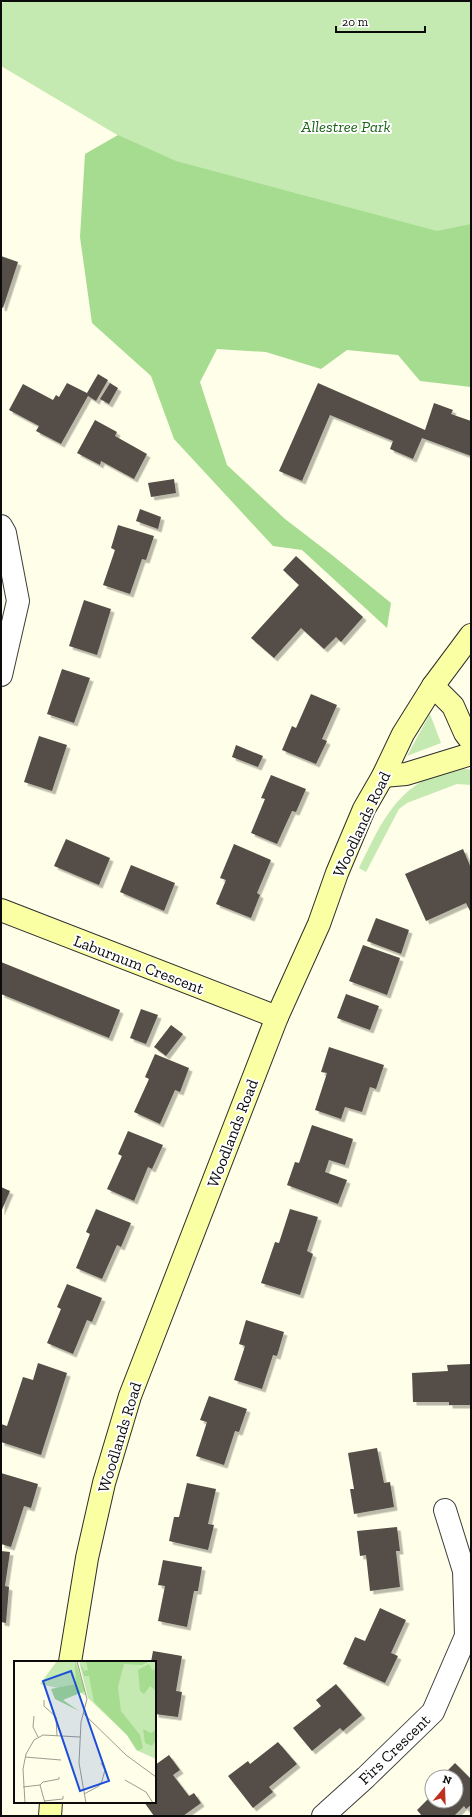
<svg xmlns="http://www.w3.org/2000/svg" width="472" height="1817" font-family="'Zilla Slab',serif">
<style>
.green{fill:#c5eab1}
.forest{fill:#a5dc90}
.building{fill:#544e47;filter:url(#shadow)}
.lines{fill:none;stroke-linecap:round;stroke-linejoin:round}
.street-casing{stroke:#3e3e3e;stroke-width:24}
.secondary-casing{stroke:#2d2d2d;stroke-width:24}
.street{stroke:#fff;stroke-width:22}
.secondary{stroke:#faffa3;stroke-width:22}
.labels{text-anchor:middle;stroke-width:4;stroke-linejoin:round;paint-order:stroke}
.park-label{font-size:16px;font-style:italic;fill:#1d6419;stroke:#fff}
.street-label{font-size:16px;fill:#0b0b0b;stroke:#fff}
.inset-road{fill:none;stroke:#9d9d90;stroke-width:1}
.view{fill:#1d4ed8;fill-opacity:0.15;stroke:#1d4ed8;stroke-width:2}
.inset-edge{fill:none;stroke:#0b0b0b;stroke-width:2}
</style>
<defs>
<filter id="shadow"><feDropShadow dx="3.5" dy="3.5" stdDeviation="0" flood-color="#0004"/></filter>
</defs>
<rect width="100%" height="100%" fill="#fffee8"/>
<g class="green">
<path d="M6,1H471V345L1,66V4Z"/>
<path d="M430,714L441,743L407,756Z"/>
<path d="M461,768L471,770V785L457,784L407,803L399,809L366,872L359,868C378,830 393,791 437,774C444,771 453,770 461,768Z"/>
</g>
<path class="forest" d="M118,135L176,161L437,231L471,224V387L420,381L398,355L347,350L321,369L266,352L217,349L200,382L227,465L285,519L332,555L391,603L387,628L302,550L273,546L174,439L151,376L92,323L80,237L85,154Z"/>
<g class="building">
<path d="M1,256L18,262L3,308L1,307Z"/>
<path d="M98,374L108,380L96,401L88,396L61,444L36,431L39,426L9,410L23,384L53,400L56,395L59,397L67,383L87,393Z"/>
<path d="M110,383L118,388L109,404L100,399Z"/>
<path d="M318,383L425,430L434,403L453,410L451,414L471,421V456L422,438L413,459L390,449L393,441L330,415L302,481L279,471Z"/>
<path d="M95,420L117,432L115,436L147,454L134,479L101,461L100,465L77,453Z"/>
<path d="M174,479L176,493L151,497L148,483Z"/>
<path d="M140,509L161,517L158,529L136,521Z"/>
<path d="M118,525L154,536L146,560L142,559L130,594L103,585L115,550L111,548Z"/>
<path d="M296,556L363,617L341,642L336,637L324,649L301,628L274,658L251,638L299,585L283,570Z"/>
<path d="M84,600L111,609L97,655L69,646Z"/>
<path d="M62,669L90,678L74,723L47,714Z"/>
<path d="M311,694L337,705L322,739L327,741L316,764L282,750L292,726L296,728Z"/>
<path d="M39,736L67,745L52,791L24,782Z"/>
<path d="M236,745L263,756L258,767L232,757Z"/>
<path d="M271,775L306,789L296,812L292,811L277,844L251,833L265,799L261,798Z"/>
<path d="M66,839L110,858L99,885L54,866Z"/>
<path d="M234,844L271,860L257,893L260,895L251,918L216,904L226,880L220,878Z"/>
<path d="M463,849L471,868V913L466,903L426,921L405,874Z"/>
<path d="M131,865L175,883L164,911L120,892Z"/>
<path d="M376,918L409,930L401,954L367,941Z"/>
<path d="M363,945L400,958L387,995L349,981Z"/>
<path d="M1,962L120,1010L109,1038L1,994Z"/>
<path d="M346,994L379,1006L370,1030L337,1018Z"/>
<path d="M141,1009L158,1015L146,1044L130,1038Z"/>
<path d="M171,1025L183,1034L166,1056L154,1047Z"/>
<path d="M329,1047L384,1065L376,1089L370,1087L362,1112L345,1107L341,1119L315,1110L327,1073L321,1072Z"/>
<path d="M155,1054L189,1068L180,1092L175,1090L160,1124L134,1112L149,1079L145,1077Z"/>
<path d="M312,1125L353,1139L345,1165L329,1160L325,1172L347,1180L338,1204L287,1185L295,1162L299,1163Z"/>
<path d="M128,1131L163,1145L152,1169L148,1167L134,1201L107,1189L122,1156L118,1154Z"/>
<path d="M1,1187L10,1191L1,1212Z"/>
<path d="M96,1209L131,1223L121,1247L117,1245L102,1279L76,1268L90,1234L86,1232Z"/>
<path d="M290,1209L318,1217L307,1251L313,1254L300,1295L261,1283L275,1242L279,1243Z"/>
<path d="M67,1284L102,1298L92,1322L87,1320L73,1354L47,1343L61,1309L57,1307Z"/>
<path d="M246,1320L284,1332L277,1356L273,1355L262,1389L234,1380L245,1346L239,1344Z"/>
<path d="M38,1363L67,1373L41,1455L1,1442V1424L7,1426L23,1377L33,1380Z"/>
<path d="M471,1364V1405H449V1402H413L412,1373L448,1371L447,1365Z"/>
<path d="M209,1396L247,1409L239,1432L235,1431L224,1465L196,1456L207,1422L200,1420Z"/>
<path d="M377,1448L384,1483L390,1482L394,1507L354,1514L350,1489H354L348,1453Z"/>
<path d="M1,1473L38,1484L31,1508L24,1506L11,1547L1,1544Z"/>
<path d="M187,1483L216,1489L208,1524L214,1525L208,1550L169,1541L174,1517H179Z"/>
<path d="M397,1527L400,1551H396L400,1587L370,1591L366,1555L360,1556L357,1531Z"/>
<path d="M1,1551L10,1552L5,1586L9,1587L6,1623L1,1622Z"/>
<path d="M163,1560L202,1567L198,1591H194L187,1627L158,1621L165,1586L158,1585Z"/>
<path d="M380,1608L406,1620L391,1653L398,1656L385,1683L343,1664L355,1637L365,1641Z"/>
<path d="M153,1651L182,1656L176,1691L182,1692L178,1717L155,1714V1662H151Z"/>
<path d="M336,1684L362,1715L343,1731L340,1728L312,1751L293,1728L321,1706L316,1700Z"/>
<path d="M278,1742L297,1764L269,1787L273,1792L253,1808L228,1776L248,1761L250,1764Z"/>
<path d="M169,1755L180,1770L173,1775L189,1796L194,1793L201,1803L183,1816H154L144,1802H155V1765Z"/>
<path d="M455,1763L471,1779V1805L466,1809L464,1806L454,1816H422L417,1810L432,1795V1801H456V1777H441Z"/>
</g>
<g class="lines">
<defs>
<g id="street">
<path d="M1,526L5,533L18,601L1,675"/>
<path d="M323,1816L366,1777L433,1712L466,1636L464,1571L445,1510"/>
</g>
<g id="secondary">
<path d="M433,686L453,706L465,733L471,741"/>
<path d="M383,776L406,774L471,754"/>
<path d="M1,910L277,1017"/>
<path d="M70,1662L87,1558L104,1483L130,1396L277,1017L319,924L337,873L364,809L383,776L403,734L433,686L471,635"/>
<path d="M50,1816L51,1802"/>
</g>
</defs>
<use href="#street" class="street-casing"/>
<use href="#secondary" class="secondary-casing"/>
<use href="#street" class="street"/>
<use href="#secondary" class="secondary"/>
</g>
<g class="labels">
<g class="park-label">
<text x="346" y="132">Allestree Park</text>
</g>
<g class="street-label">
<text transform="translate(361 824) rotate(-65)" y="6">Woodlands Road</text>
<text transform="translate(139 964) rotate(21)" y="6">Laburnum Crescent</text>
<text transform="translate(232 1133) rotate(-69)" y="6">Woodlands Road</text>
<text transform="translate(119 1437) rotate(-73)" y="6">Woodlands Road</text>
<text transform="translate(394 1749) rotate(-44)" y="6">Firs Crescent</text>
</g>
</g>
<g transform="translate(14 1661)">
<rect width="142" height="142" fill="#fffee8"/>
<path d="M43,0H63L72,35L67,32L26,23ZM65,0H142V98L122,89L113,74L74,37Z" fill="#c5eab1"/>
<path d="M61,0L71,30L49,39L65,50L41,38L37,28L62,23ZM72,0H136L128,4L110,3L104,26L107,50L126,74L129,87L124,90L113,74L80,41L75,15H70L66,2L70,10L74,9ZM135,3L138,9L142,8V30L136,25L130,33L126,30L124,9ZM129,68L137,72L142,68V79L138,85L131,82Z" fill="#a5dc90"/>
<path class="inset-road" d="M63,0L73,38L67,61L65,102L72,142M30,39V45L42,56L43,75M69,52L112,94L142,116M20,55L19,66L24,76M11,96L47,99M111,119L132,131L139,142M26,124L29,121L45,118V116M9,126L26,124L31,142M70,133L85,125L88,120L91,109L87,102M30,140L49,138V135M11,142L9,108L12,93L20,79L29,74L66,76"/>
<path class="view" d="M57,10L95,120L66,130L29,20Z"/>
<rect width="142" height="142" class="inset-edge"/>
</g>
<rect width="472" height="1817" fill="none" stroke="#0b0b0b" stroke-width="4"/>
<g transform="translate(444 1789) rotate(19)"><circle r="19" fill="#ffffff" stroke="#9d9d9d"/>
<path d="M0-3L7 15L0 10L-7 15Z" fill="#bf301e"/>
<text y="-6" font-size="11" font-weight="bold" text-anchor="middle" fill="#0b0b0b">N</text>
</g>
<path d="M336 26v6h89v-6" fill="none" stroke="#0b0b0b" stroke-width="2"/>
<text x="342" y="26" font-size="12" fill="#0b0b0b" stroke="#ffffff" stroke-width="3" paint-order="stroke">20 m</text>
</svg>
